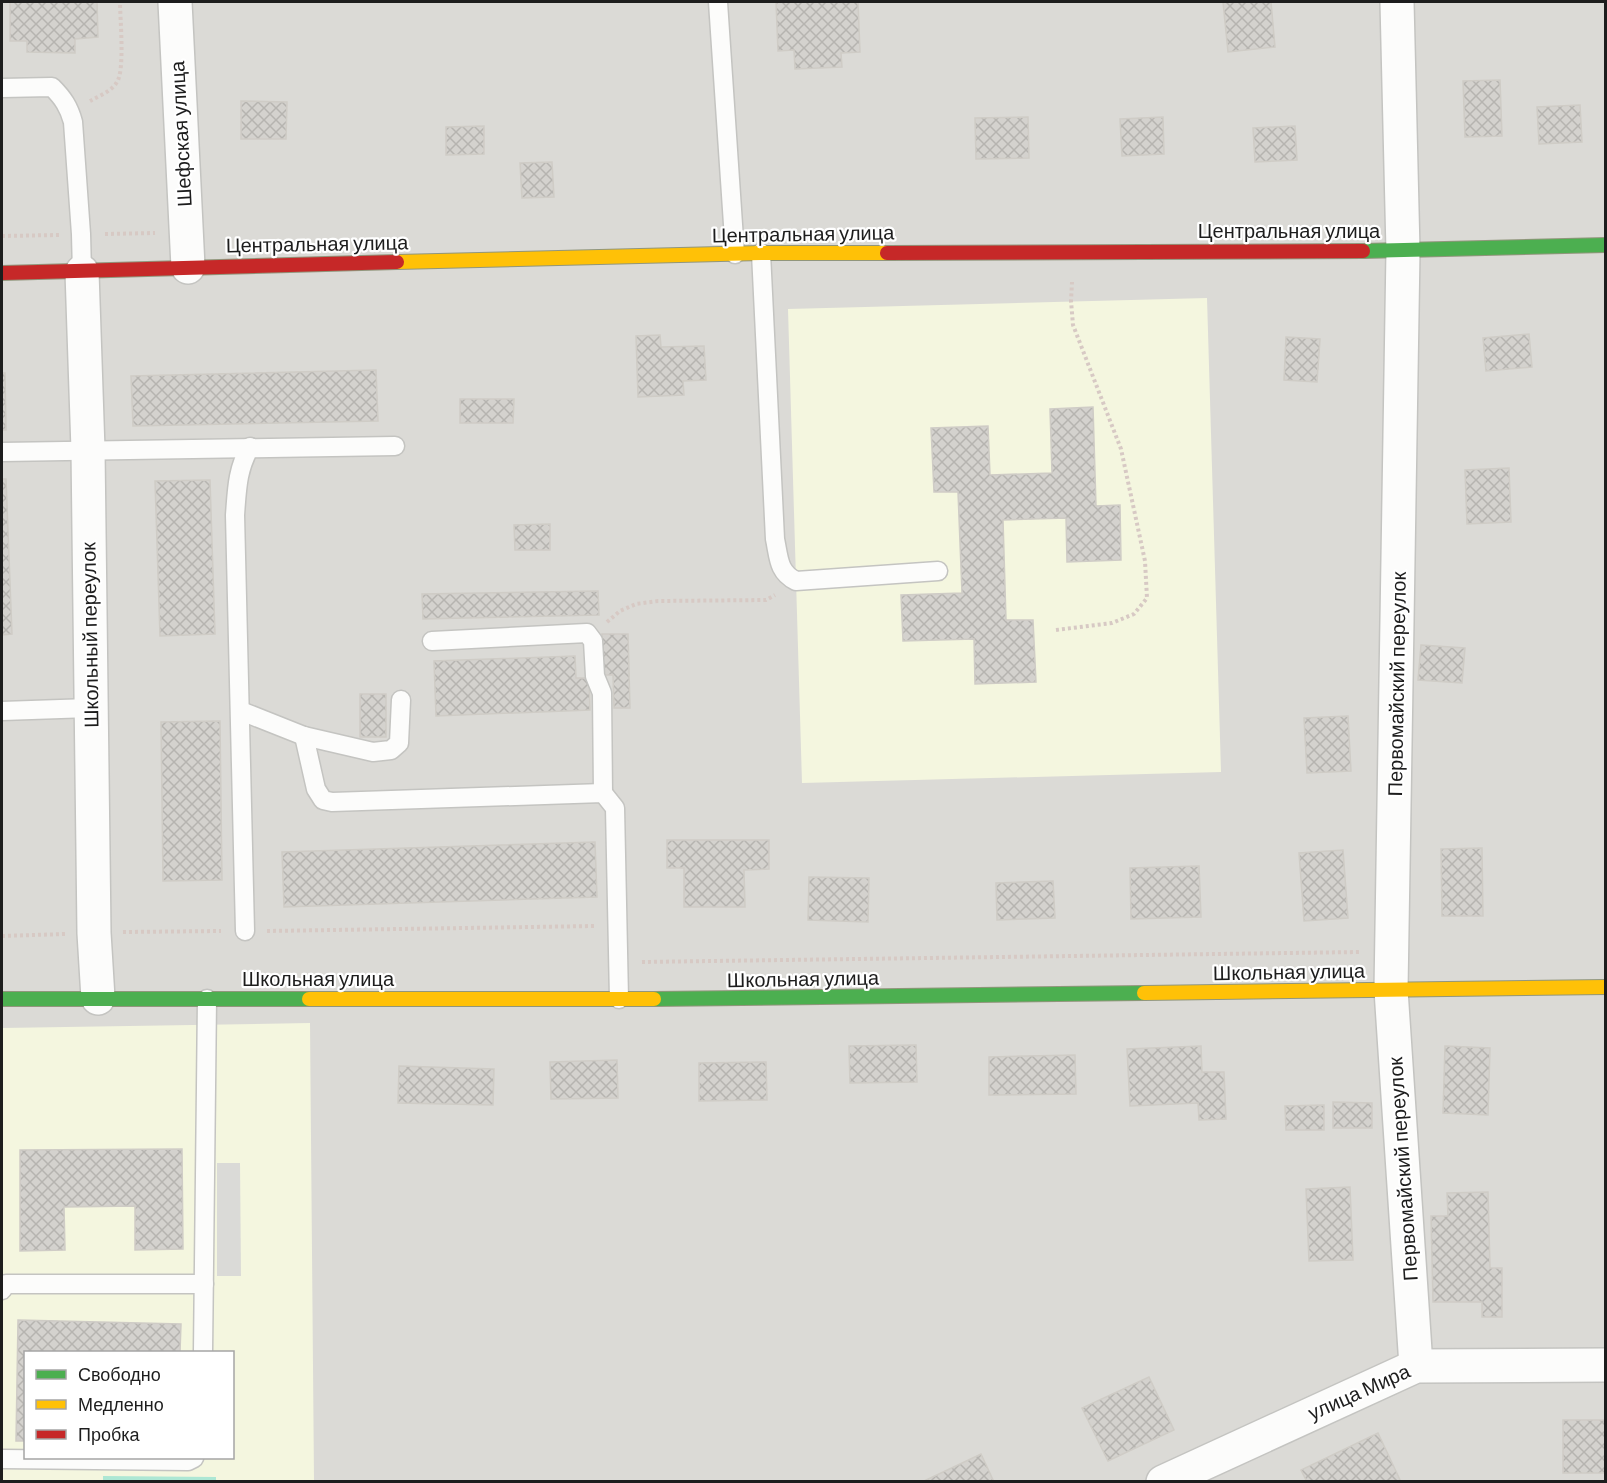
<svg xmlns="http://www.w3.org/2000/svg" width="1607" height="1483" font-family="Barlow,sans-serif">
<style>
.residential{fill:#dbdad6;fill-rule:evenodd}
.education{fill:#f4f6df;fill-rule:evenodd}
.pitch{fill:#ade7d4}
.parking{fill:#dadad7}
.building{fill:url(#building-cross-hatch);stroke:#cfccc6;stroke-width:1.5}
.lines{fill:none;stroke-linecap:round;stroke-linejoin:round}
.lane-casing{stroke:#c4c4c1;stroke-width:21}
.street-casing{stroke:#c4c4c1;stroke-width:36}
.fast-casing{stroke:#91967c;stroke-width:16}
.slow-casing{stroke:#91967c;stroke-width:16}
.jam-casing{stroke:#91967c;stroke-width:16}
.path{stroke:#d7c9c4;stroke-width:4;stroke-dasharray:3 3;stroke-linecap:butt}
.lane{stroke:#fcfcfb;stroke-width:18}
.street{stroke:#fcfcfb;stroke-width:33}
.fast{stroke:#4caf50;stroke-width:14}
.slow{stroke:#ffc107;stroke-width:14}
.jam{stroke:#c62828;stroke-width:14}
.labels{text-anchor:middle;stroke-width:4.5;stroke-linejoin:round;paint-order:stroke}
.street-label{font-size:20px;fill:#1d1d1d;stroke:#fff}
</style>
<defs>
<pattern id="building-cross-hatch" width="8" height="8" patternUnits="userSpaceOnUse" patternTransform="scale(1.5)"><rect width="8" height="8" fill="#d4d2ce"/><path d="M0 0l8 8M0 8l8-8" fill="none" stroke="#b6b4b0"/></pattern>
</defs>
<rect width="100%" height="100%" fill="#ecebe5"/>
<path class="residential" d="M2,2H1605V1481L2,1482ZM26,1352H232V1458H26Z"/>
<g class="education">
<path d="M1207,298L1221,772L802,783L788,309Z"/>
<path d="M310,1023L314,1481H2V1028ZM26,1352H232V1458H26Z"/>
</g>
<path class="pitch" d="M103,1476L216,1477V1481L103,1482Z"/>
<path class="parking" d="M217,1163H240L241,1276H217Z"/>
<g class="building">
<path d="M10,2H97L98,37L75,39V53L27,52V41H10Z"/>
<path d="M776,2H858L860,52L841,53L842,67L795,69L794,50L778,51Z"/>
<path d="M1223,2H1271L1275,47L1228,52Z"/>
<path d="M1500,80L1502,136L1465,137L1463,81Z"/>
<path d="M241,101L287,102L286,139H241Z"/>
<path d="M1580,105L1582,142L1539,144L1537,107Z"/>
<path d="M1028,117L1029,158L976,159L975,118Z"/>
<path d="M1163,117L1164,154L1122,156L1120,119Z"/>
<path d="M484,126V154L446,155V127Z"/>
<path d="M1295,126L1297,160L1255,162L1253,128Z"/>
<path d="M552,162L554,197L522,198L520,163Z"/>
<path d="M1529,334L1532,367L1486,371L1483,338Z"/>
<path d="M660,335L661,347L704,346L706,380L683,381L684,395L638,397L636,336Z"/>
<path d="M1286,337L1320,339L1317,382L1284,380Z"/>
<path d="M376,370L378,421L133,426L131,376Z"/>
<path d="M2,373H5L6,430H2Z"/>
<path d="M460,399H514L513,423H460Z"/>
<path d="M1093,407L1096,506L1120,505L1121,560L1067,562L1066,518L1003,520L1006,620H1033L1036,682L975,684L974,639L903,641L901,595L962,593L958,492H934L931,428L988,426L990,475L1052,473L1050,409Z"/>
<path d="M1509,468L1511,522L1467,524L1465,470Z"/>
<path d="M2,479H6L12,634L2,635Z"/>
<path d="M210,480L215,634L160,636L155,481Z"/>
<path d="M550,524V550H515L514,525Z"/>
<path d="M598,591L599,615L423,619L422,594Z"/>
<path d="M602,634H628L630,708H614L613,675H603Z"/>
<path d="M1421,645L1465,648L1462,683L1418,680Z"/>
<path d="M575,656L576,678H589L590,710L436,716L434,661Z"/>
<rect x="360" y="694" width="26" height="43"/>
<path d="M1348,716L1351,771L1307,773L1304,718Z"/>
<path d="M220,721L222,880L163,881L161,722Z"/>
<path d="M667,840H769V869L744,870L745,907H684V868H667Z"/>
<path d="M595,842L597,897L284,907L282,852Z"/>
<path d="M1482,848L1483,916H1442L1441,849Z"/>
<path d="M1343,850L1348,918L1304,921L1299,853Z"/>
<path d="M1199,866L1201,917L1131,919L1130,868Z"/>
<path d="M809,877L869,878L868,922L808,920Z"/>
<path d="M1053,881L1055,918L997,920L996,883Z"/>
<path d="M916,1045L917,1082L850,1083L849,1046Z"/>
<path d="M1201,1046L1202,1072H1224L1226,1119L1199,1120L1198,1103L1130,1106L1127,1049Z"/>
<path d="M1445,1046L1490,1048L1488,1115L1443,1113Z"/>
<path d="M1075,1055L1076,1094L989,1095V1057Z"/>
<path d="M617,1060L618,1098L551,1099L550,1062Z"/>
<path d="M766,1062L767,1100L699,1101V1063Z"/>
<path d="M399,1066L494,1069L493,1105L398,1103Z"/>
<path d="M1333,1102L1372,1103V1128H1333Z"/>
<path d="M1324,1105V1130H1286L1285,1106Z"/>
<path d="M182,1149L183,1249L135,1250V1206L64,1207L65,1250L20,1251V1150Z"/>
<path d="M1350,1187L1353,1260L1309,1261L1306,1189Z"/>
<path d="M1488,1192L1490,1268H1502V1317H1482V1302H1433L1431,1216H1448L1447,1193Z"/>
<path d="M18,1320L181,1324L180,1352H26V1441H16Z"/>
<path d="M1149,1377L1174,1430L1108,1461L1082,1408Z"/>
<rect x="1563" y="1420" width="43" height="53"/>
<path d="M1378,1433L1401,1482H1307L1301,1470Z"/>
<path d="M981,1454L994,1482H922Z"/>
</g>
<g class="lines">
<defs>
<g id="lane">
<path d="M718,2L735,254"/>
<path d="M2,88L52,87C63,98 69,107 73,122L81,234L82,272"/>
<path d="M761,253L775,539C779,558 778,572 796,581L938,571"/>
<path d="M2,452L395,446"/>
<path d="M432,641L587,633L593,641L595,676L602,693L603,793"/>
<path d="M2,711L90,708"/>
<path d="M241,711L304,736L373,752L391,750L399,743L401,700"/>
<path d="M304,736L316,789L323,800L332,802L603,793L615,808L619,999"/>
<path d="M245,931L235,515C237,489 237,470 250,447"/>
<path d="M2,1290L6,1284H204"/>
<path d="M203,1352L207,999"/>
<path d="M2,1459L188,1461L194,1458"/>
</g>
<g id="street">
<path d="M175,2L188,267"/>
<path d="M1397,2L1403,251L1391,990L1416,1366"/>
<path d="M82,272L88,450L94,933L98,998"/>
<path d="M1163,1482L1416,1366L1606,1365"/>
</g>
<g id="fast">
<path d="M1363,251L1606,245"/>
<path d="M2,999H309"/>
<path d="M654,999L1144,993"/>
</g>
<g id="slow">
<path d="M397,262L761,253H887"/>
<path d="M1144,993L1606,987"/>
<path d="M309,999H654"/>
</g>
<g id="jam">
<path d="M887,253L1363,251"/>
<path d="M2,273L397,262"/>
</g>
</defs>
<use href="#lane" class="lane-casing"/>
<use href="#street" class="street-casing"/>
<use href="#fast" class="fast-casing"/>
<use href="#slow" class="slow-casing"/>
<use href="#jam" class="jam-casing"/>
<g class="path">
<path d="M90,101C99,96 112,91 117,82C125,70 120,18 120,2"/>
<path d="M105,234L155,233"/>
<path d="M2,236L59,235"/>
<path d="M607,622L620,611L636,604L658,601L766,600L775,595"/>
<path d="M1056,630L1112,623L1134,614L1147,598L1145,561L1121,449L1073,325L1071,301L1072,282"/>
<path d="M267,931L596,926"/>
<path d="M123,932L221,931"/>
<path d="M2,936L65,934"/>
<path d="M642,962L1361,952"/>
</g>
<use href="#lane" class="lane"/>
<use href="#street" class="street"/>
<use href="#fast" class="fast"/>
<use href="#slow" class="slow"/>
<use href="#jam" class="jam"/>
</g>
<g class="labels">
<g class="street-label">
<text transform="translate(181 134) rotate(-93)" y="7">Шефская улица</text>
<text x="1289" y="238">Центральная улица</text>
<text transform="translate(803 234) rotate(-1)" y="7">Центральная улица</text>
<text transform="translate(317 244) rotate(-1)" y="7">Центральная улица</text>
<text transform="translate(90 635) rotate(-91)" y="7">Школьный переулок</text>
<text transform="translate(1397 684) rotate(-89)" y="7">Первомайский переулок</text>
<text transform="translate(1289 972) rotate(-1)" y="7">Школьная улица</text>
<text x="318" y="986">Школьная улица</text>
<text transform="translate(803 979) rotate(-1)" y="7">Школьная улица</text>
<text transform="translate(1403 1169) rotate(-94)" y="7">Первомайский переулок</text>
<text transform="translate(1359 1392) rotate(-24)" y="7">улица Мира</text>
</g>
</g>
<rect width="1607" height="1483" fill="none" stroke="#1d1d1d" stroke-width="6"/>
<rect x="24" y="1351" width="210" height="108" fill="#ffffff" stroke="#a5a5a5" stroke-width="1.5"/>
<rect x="36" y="1370" width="30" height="9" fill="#4caf50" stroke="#a5a5a5" stroke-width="1.5"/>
<text x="78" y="1381" font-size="18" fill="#1d1d1d">Свободно</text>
<rect x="36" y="1400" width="30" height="9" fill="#ffc107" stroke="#a5a5a5" stroke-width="1.5"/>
<text x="78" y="1411" font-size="18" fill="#1d1d1d">Медленно</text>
<rect x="36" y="1430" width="30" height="9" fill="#c62828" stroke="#a5a5a5" stroke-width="1.5"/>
<text x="78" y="1441" font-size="18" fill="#1d1d1d">Пробка</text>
</svg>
